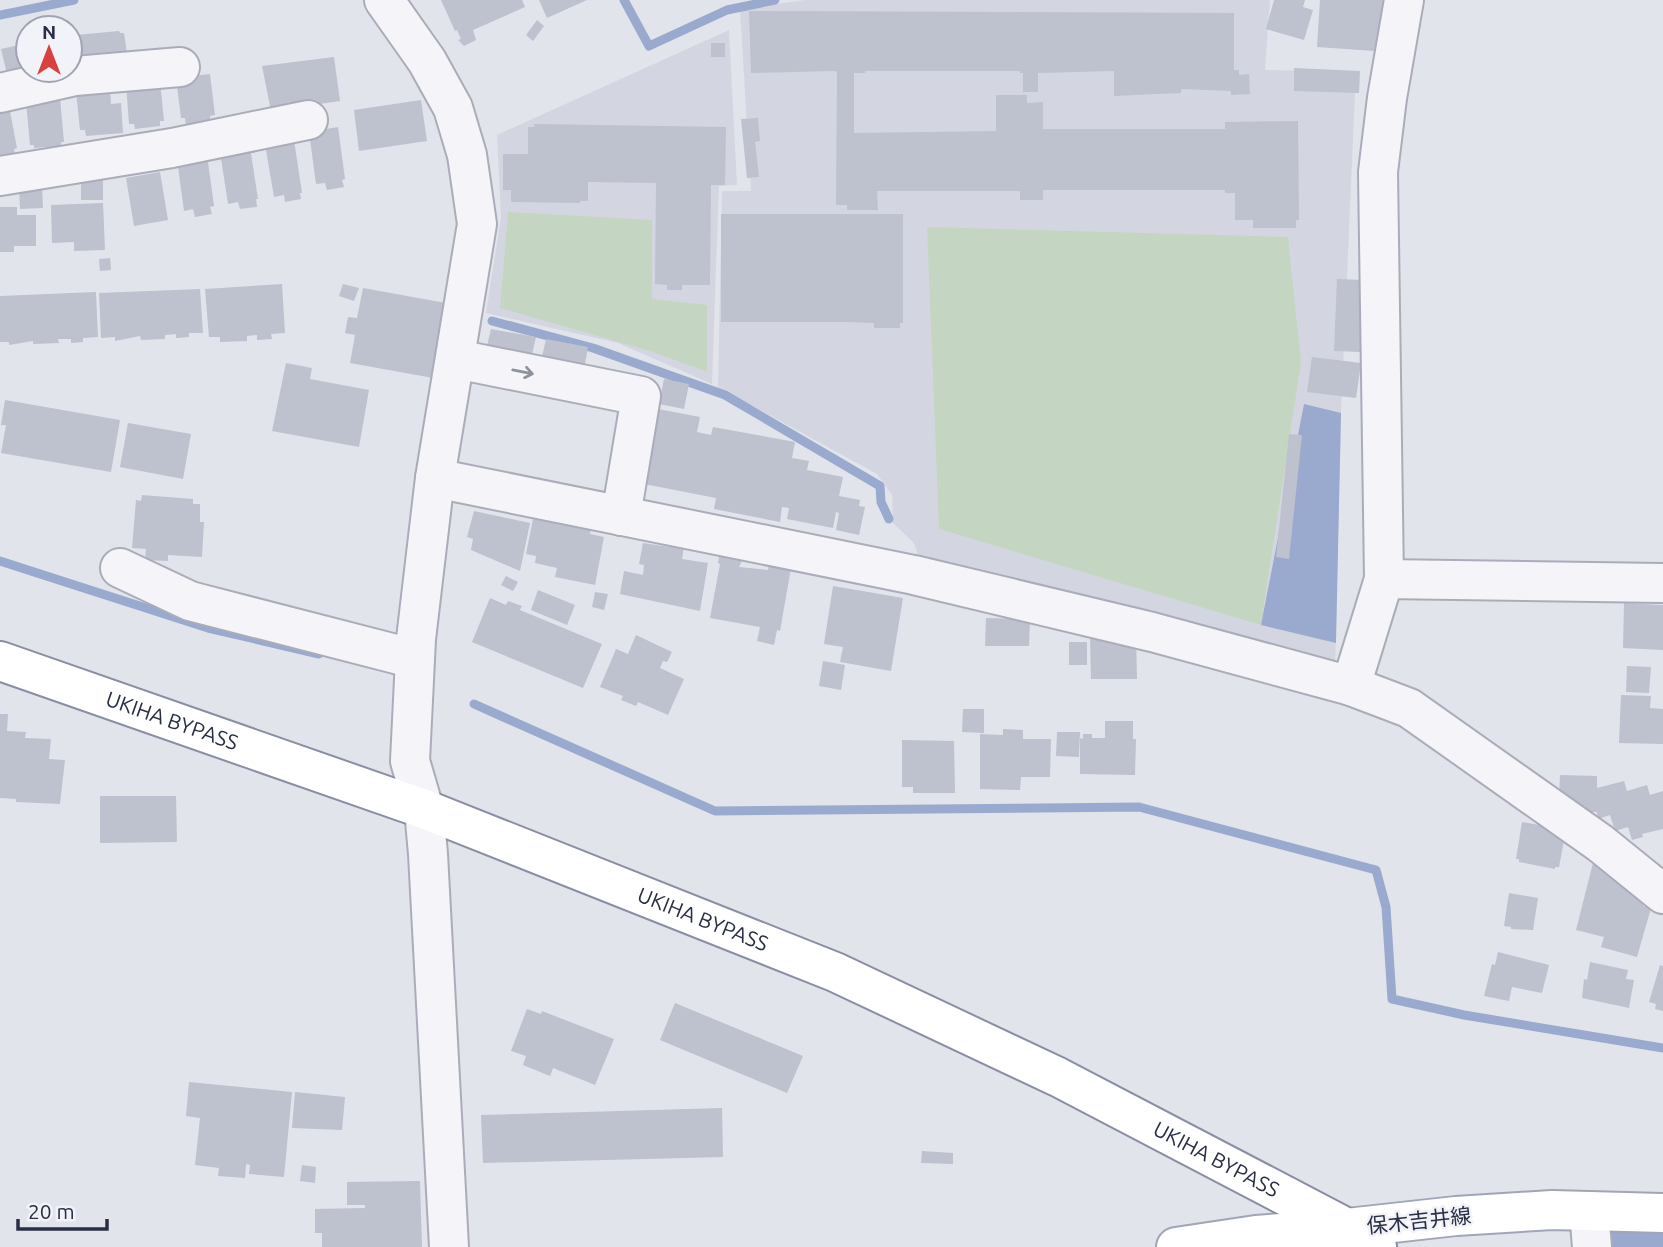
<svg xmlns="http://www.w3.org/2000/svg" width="1663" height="1247" font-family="Ubuntu,'Noto Sans JP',sans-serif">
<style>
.built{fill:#d3d6e0}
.green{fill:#c4d6c2}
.water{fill:#9aaace}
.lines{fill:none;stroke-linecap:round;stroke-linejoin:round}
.stream{stroke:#9aaace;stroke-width:9}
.river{stroke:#9aaace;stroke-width:54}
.building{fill:#bec1ce}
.minor-casing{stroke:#aaadb9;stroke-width:42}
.major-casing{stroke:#a0a5b8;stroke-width:42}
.highway-casing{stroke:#888ea3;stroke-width:42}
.minor{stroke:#f5f5f9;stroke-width:38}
.major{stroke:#fff;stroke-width:38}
.highway{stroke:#fff;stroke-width:38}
.oneway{stroke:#8e929e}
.labels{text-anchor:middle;stroke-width:5;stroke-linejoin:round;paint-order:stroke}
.street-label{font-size:21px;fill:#282e44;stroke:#f2f3f8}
</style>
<rect width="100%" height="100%" fill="#e2e4eb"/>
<g class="built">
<path d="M805,0H1270L1265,70L1356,72L1341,413L1335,668L921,566L914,543L893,523L892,495L877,474L718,387L722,191H751L740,9Z"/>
<path d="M729,30L737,185L719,186L712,384L618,343L486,313L501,217L497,135Z"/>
</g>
<g class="green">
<path d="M508,212L652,220V299L707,305V372L650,351L500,308Z"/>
<path d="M927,227L1288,237L1301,362L1261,625L939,529Z"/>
</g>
<path class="water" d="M1304,404L1341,413L1336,643L1261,625Z"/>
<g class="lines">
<g class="stream">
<path d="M624,0L649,46L727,10L775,0"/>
<path d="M0,15L74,0"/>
<path d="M492,321L593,348L725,395L880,486L881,502L889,519"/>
<path d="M0,561L208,628L319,654"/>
<path d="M474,704L715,811L1139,807L1376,870L1386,907L1392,999L1464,1015L1663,1048"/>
</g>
<path class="river" d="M1618,1245H1663"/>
</g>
<g class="building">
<path d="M441,0H522L525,7L473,30L476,40L464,46L458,40L461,39L457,30L455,31Z"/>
<path d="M539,0H587L547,18Z"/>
<path d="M1274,0H1305L1303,7L1313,10L1304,40L1266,29Z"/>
<path d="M1320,0H1386L1383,47H1375V51L1317,47Z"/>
<path d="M749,11L1234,13V70H1239V75L1249,74L1250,94L1231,95V91L1181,89V93L1114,96V71L1038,73V92H1023V73H1020V71H865V73H854V133L996,131V95H1027V103L1043,102V129H1225V122L1298,121L1299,220H1296V228H1253V220H1235V193H1225V190H1043V200H1020V191H877L878,210H847V205H836L837,73L835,71L751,73Z"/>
<path d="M537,20L544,26L533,41L526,35Z"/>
<path d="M119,31L120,33H124L128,60L79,65L76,35Z"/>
<path d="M28,43V70L8,78L1,49Z"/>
<rect x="711" y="43" width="14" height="14"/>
<path d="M334,57L340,101L271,111L262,66Z"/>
<path d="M1294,68L1360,71L1359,93L1294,91Z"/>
<path d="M210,74L215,115L210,116V120L199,121V126L186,127L185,118H181L176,78Z"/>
<path d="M160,81L164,121H160V126L135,129L134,124H129L126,84Z"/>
<path d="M110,88L111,104L121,103L123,133L86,136L85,130H80L76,91Z"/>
<path d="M60,98L64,142H61V146L34,148V145H30L26,101Z"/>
<path d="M421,100L427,141L359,151L354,110Z"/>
<path d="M9,106L17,148L14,149L15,154L0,157V107Z"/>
<path d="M758,118L760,141L755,142L759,177L747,178L741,119Z"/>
<path d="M534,124L726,127L725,185H711L710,285H682V290H667V285L655,284L656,183L588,182V201H580V203L511,202V190H503V154H528V127H534Z"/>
<path d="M338,127L345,179L342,180L344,187L327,190L325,183L316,184L309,132Z"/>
<path d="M294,140L302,193H300L301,199L285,202L284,195L274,197L265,144Z"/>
<path d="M250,147L258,199H256L257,207L240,209L238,202L228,204L220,152Z"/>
<path d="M207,155L214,206L210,207L212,214L195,217L193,209L184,211L177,159Z"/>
<path d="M160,172L168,220L134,226L126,178Z"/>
<path d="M103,179V200H81V180Z"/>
<path d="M42,186L43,208L20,209L19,187Z"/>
<path d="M103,203L105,250L74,251V242L52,243L51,205Z"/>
<path d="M0,207H17V215H36V246H14V252H0Z"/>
<path d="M721,214H903V323H900V328H874V323L847,322H721Z"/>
<path d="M110,258L111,270L100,271L99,259Z"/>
<path d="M1337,279L1364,280L1361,352L1334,351Z"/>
<path d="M282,284L285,333L271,334L272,339L257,340V335L247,336V341L220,342V337H209L205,289Z"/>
<path d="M343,284L359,288L354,301L339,296Z"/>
<path d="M363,288L446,303L433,378L350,363L355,335L345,333L348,317L357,318Z"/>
<path d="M200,289L203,333H189V337L176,338V334L165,335V339L141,340L140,336L115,341V337L101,338L99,293Z"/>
<path d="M96,292L98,337L83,338V342L71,343V339H58L59,343L33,344V341L9,345V342H0V296Z"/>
<path d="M491,329L536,337L531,359L486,350Z"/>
<path d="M546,339L588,347L584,369L541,361Z"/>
<path d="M1312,357L1361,363L1356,398L1307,392Z"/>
<path d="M286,363L312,368L310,379L369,390L359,447L272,431Z"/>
<path d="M664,379L689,384L684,409L659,404Z"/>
<path d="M5,400L120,420L111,472L1,453L6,425H1Z"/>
<path d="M658,409L700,417L697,432L711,435L713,427L795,442L792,458L809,461L807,470L843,477L839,496L860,500L859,506L865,507L859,535L836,530L839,513L836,512L833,528L787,519L789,508L782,507L780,522L714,509L716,498L644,484Z"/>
<path d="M128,423L191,434L183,479L120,467Z"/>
<path d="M1289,434L1302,435L1289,559L1276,557Z"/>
<path d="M142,495L193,499V504H200V522H204L202,557L168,555V561L145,560L146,549L132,548L136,500L141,501Z"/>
<path d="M474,511L530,523L520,571L471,550L473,539L467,537Z"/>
<path d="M543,518L592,523L590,534L604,537L595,585L555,577L557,568L535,563L536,556L526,554L533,519L543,521Z"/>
<path d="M643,543L670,547V544L684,547L682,559L708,563L700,611L620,594L624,571L643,575L644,565L639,564Z"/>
<path d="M721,546L747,550L739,567L768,570L769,564L791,568L780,631L777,630L774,645L757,641L760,627L710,618L720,564L718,563Z"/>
<path d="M506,576L518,582L513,591L501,585Z"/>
<path d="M833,586L903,598L891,671L840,662L843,647L824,644Z"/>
<path d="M538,590L575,605L567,625L531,610Z"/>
<path d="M595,592L608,594L604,610L592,607Z"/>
<path d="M490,598L506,605L508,601L522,606L520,610L602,644L583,688L472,642Z"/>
<path d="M1624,603L1663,605V650L1623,648Z"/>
<path d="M986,618L1030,619L1029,646H985Z"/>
<path d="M636,635L672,652L667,662L663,661L660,668L684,679L668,715L638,702L636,706L621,700L623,696L600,687L616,649L628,654Z"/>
<path d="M1136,636L1137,679H1091L1090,637Z"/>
<rect x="1069" y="642" width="18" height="23"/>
<path d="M823,661L845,665L841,690L819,686Z"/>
<path d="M1627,666L1651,667L1649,693L1626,692Z"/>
<path d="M1621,695L1651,696L1650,708L1663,709V744L1619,743Z"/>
<path d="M963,709H984V733L962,732Z"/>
<path d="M0,714H8L7,731L26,732L25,738L51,739L49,759L65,760L60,804L16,802V799L0,798Z"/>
<path d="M1105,721H1133V739H1136L1135,775L1080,774V738L1083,739V734H1092V738H1105Z"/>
<path d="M1003,729L1023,730V739H1051L1050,777H1021L1020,790L980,789V734L1003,735Z"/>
<path d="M1057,732H1080L1079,757L1056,756Z"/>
<path d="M902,740L954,741L955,793H913V787H902Z"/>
<path d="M1560,775L1597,776V788L1624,781L1627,791L1647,785L1650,795L1663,791V829L1642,834L1643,837L1632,840L1628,827L1615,831L1610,815L1598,819L1597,812H1585V806H1570V798H1559Z"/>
<path d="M100,796H176L177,842L100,843Z"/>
<path d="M1522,822L1561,829L1565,835L1559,867H1555V869L1519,862V859H1516Z"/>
<path d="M1594,859L1646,897L1643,906L1651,908L1637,957L1601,947L1604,937L1576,930Z"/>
<path d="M1509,893L1538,898L1533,930L1511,929V927L1504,926Z"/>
<path d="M1498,952L1549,965L1542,993L1512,987L1509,1001L1484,996L1492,964L1495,965Z"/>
<path d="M1590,962L1628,970L1626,979L1634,980L1629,1008L1582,998L1584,979L1587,980Z"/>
<path d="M1660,965L1663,966V1011L1655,1009L1656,1004L1649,1002Z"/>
<path d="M675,1003L803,1056L787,1093L660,1040Z"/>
<path d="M527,1009L541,1014L542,1011L614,1039L595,1085L553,1068L550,1076L523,1065L526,1056L511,1051Z"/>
<path d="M189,1082L292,1092L284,1177L249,1174L250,1165L246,1164L245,1178L218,1176L219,1168L195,1165L200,1118L186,1116Z"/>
<path d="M295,1092L345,1097L342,1130L292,1128Z"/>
<path d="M722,1108L723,1157L483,1163L481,1115Z"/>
<path d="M922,1151L953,1153V1164L921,1163Z"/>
<path d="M302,1165L316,1167L315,1183L300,1181Z"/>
<path d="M420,1181L422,1247H322V1233H315V1209L365,1208V1205H347V1182Z"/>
</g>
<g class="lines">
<defs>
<g id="minor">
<path d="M384,0L427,61L453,108L467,155L477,224L435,478L416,639L410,761L424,809L428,854L449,1247"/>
<path d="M0,93L75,76L180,67"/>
<path d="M0,176L172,148L308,120"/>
<path d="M456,359L641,396L621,516"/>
<path d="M435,478L914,575L1152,632L1351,686L1409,708L1600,843L1663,894"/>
<path d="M120,568L190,601L415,659"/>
<path d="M1384,579L1663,583"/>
<path d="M1351,686L1384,579L1378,172L1387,98L1404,0"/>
<path d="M1589,1211L1592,1247"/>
</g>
<path id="major" d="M1176,1247L1256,1235L1347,1228L1456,1216L1552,1210L1663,1213"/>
<g id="highway">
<path id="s1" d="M0,661L424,809L835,972L1058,1077L1347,1228L1377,1247"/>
</g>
</defs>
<use href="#minor" class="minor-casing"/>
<use href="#major" class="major-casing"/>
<use href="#highway" class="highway-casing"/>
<use href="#minor" class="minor"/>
<use href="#major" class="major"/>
<use href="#highway" class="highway"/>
</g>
<defs><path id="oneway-shaft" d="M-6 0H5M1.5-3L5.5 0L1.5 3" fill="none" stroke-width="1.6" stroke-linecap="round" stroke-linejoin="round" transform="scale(1.75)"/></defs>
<use class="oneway" href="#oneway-shaft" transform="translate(523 372) rotate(11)"/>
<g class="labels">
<g class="street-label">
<text dy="7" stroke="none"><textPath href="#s1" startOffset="182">UKIHA BYPASS</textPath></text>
<text dy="7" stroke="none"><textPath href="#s1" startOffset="749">UKIHA BYPASS</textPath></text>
<text dy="7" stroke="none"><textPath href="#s1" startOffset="1316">UKIHA BYPASS</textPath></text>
<text transform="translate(1419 1221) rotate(-6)" y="7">保木吉井線</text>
</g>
</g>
<g transform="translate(49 49)"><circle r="33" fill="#f2f3f8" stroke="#a1a4b0" stroke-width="2"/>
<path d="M0-5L12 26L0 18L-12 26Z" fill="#d8423e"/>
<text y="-10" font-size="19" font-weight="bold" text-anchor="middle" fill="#282e44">N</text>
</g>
<path d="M18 1219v10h89v-10" fill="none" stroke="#282e44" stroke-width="3.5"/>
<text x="28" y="1219" font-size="21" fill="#282e44" stroke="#f2f3f8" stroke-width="5" paint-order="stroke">20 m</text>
</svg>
